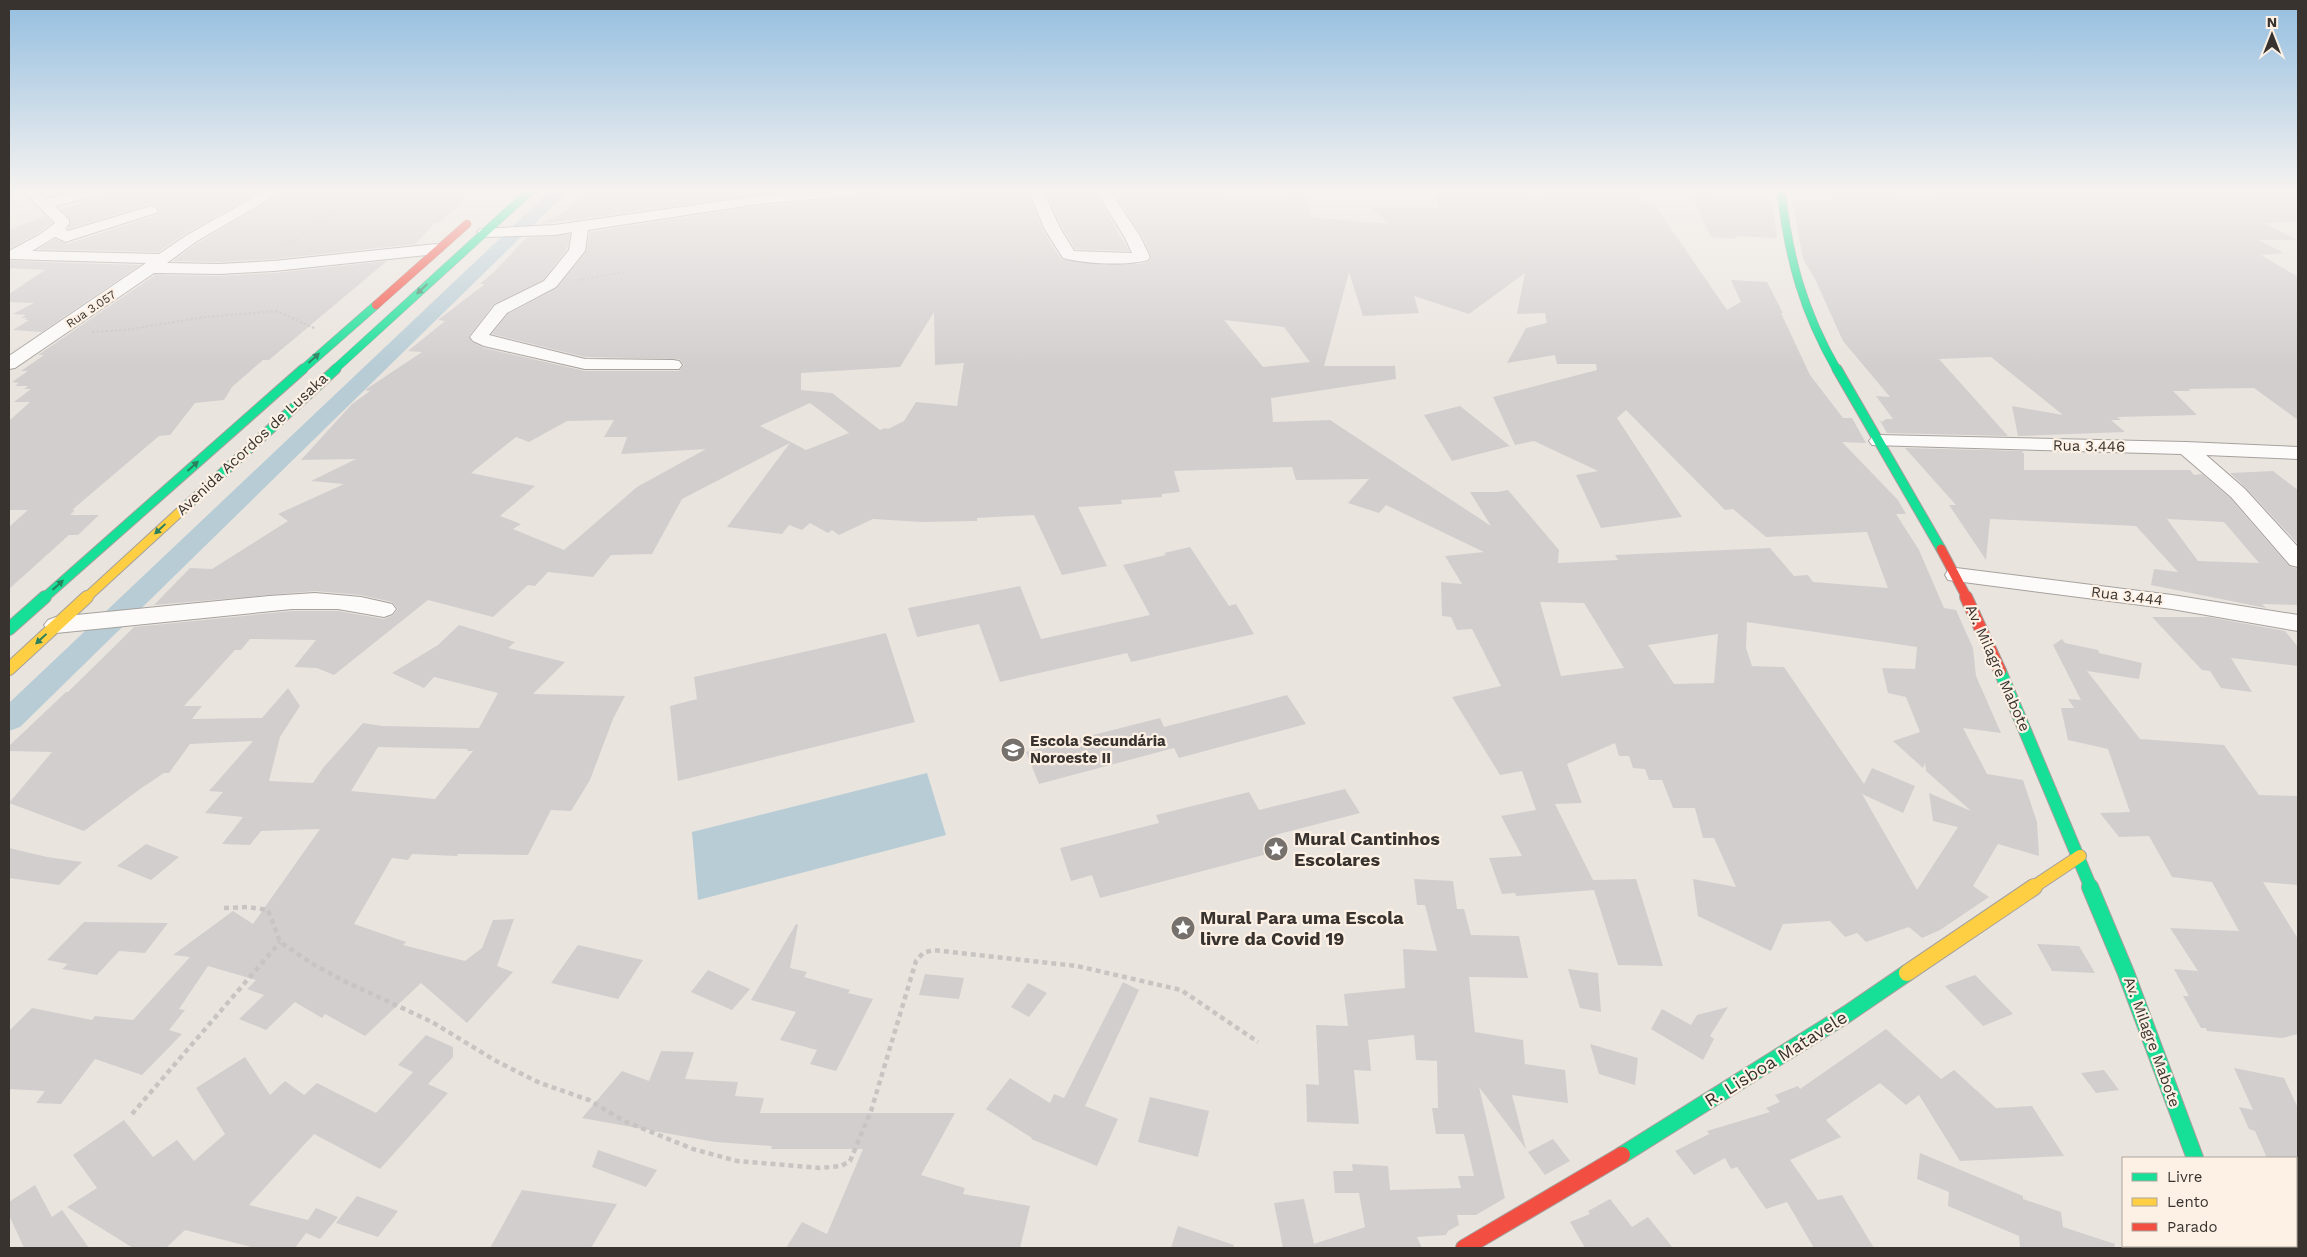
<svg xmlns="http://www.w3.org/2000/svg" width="2307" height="1257" font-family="'Work Sans',sans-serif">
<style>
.water{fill:#b7ccd5}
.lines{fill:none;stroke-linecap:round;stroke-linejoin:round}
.canal{fill:#b7ccd5;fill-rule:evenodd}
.building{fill:#d2cece;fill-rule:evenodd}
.street-casing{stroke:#a6a19d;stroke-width:2}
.fast-far3-casing{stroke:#a6a19d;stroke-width:9}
.fast-far2-casing{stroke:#a6a19d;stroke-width:11}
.fast-far1-casing{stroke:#a6a19d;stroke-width:14}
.fast-casing{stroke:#a6a19d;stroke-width:18}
.slow-far2-casing{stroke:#a6a19d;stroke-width:11}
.slow-far1-casing{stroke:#a6a19d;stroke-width:14}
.slow-casing{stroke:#a6a19d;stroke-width:18}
.jam-far3-casing{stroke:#a6a19d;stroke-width:9}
.jam-far2-casing{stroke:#a6a19d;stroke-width:11}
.jam-far1-casing{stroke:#a6a19d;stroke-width:14}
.jam-casing{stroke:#a6a19d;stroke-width:18}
.path-far1{stroke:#c7c4c2;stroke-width:2;stroke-dasharray:2.5 2;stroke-linecap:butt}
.path{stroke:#c7c4c2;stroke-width:4.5;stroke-dasharray:5 4;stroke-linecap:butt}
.street{fill:#fcfbfa;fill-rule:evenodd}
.fast-far3{stroke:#16e098;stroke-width:8}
.fast-far2{stroke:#16e098;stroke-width:9}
.fast-far1{stroke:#16e098;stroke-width:12}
.fast{stroke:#16e098;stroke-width:16}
.slow-far2{stroke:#ffcf43;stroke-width:9}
.slow-far1{stroke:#ffcf43;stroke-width:12}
.slow{stroke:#ffcf43;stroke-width:16}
.jam-far3{stroke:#f24e42;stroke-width:8}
.jam-far2{stroke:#f24e42;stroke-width:9}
.jam-far1{stroke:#f24e42;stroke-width:12}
.jam{stroke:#f24e42;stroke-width:16}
.oneway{fill:#29815e}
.labels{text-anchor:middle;stroke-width:4.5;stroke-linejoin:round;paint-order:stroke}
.far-street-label{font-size:12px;fill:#38332f;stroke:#fdf1e5}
.street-label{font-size:15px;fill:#38332f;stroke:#fdf1e5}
.poi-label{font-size:15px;font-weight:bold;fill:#38332f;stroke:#fdf1e5;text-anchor:start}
.near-poi-label{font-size:18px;font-weight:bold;fill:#38332f;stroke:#fdf1e5;text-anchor:start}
.near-street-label{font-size:18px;fill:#38332f;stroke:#fdf1e5}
</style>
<rect width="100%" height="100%" fill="#eae4de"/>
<path class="water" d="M927,773L946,835L698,900L692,832Z"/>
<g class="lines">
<path class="canal" d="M550,191H568L20,727L9,731V703Z"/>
</g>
<g class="building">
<path d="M108,191H261L186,233L158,252L38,249L55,239L67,244L157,215L160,211L159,208L150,204L68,229L71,220L61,209L103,196Z"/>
<path d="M285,191H475L439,223H435L415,244L274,259L219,262L173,261L198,243Z"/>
<path d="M588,191H657L656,194L701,191H789L540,224L573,208L568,207Z"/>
<path d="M866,191H881V198L962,199L955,191H1027L1042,229L1061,259L1105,265L1139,264L1148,262L1152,258L1142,235L1112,191H1129V194L1223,191L1224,198L1307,195L1311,217L1389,224L1371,208H1439L1435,191H1506L1536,197L1564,193L1633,192L1644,203H1653L1727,310L1741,302L1731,280L1767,282L1783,313H1781L1810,375L1843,418H1852L1866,443L1842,442L1898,500L1906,514H1896L1919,550L1944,608L1956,610L1973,648L1976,676L2001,733L1963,728L1987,774L2023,780L2037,822L2039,856L1998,844L1973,886L1989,897L1940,930L1922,938L1909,927L1866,942L1857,933L1845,937L1830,921L1783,924L1771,951L1698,916L1693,879L1736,887L1714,838H1703L1695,808H1673L1662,780H1649L1645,769L1633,768L1629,756H1619L1615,743L1567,764L1582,803L1555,804L1593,880L1636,879L1663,966L1618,965L1594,890L1516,896L1515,893L1502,894L1489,858L1522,856L1501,816L1536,810L1522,771L1500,775L1452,697L1501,686L1472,629L1457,630L1451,617L1442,616L1441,582L1462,584L1445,556L1484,552L1386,505L1379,513L1348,503L1369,479L1296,480L1292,467L1174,471L1180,492L1162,494V497L1121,500L1122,504L1078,507L1107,566L1062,575L1034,515L977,518V521L922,522L873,519L839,535L832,530L828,533L810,523L802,530L789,525L782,534L727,527L790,443L682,499L652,554L611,555L593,577L548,572L535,586L528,585L493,617L428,600L334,675L317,668L294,667L316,640L250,639L241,650H235L184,706H202L192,719L262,718L288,688L300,706L280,737L269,781L313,783L323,768L363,723L382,726L479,728L498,693L434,677L424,688L392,673L438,645L459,625L515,642L508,648L565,662L533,694L625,696L613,719L590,780L571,811L551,810L528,855L458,854L457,856L412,854L408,860L392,858L354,924L406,942L403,945L465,961L482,948L493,920L514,919L497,966L513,972L467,1023L421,983L365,1036L325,1014L322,1018L295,1002L266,1030L239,1019L264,995L247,989L256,980L208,966L179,1009L185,1010L169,1030L182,1034L142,1075L95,1059L61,1104L36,1103L45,1091L9,1089V1031L32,1008L92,1020L95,1016L133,1020L190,957L173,955L233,911L253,924L320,829L261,831L250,845L222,844L243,817L205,813L223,792L209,791L253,741L190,744L169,773H164L140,789L84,831L9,803L52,752L9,751V746L66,692H68L134,627L292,611H338L384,619L393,615L398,609L392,602L361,595L315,591L154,605L190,568L212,569L288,521L278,514L344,484L311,481L356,459L301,460L352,404L370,391L365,390L422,352L408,351L445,321L438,320L485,284H480L495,271L526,238L570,234L567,249L543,280L494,304L469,336L472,342L484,348L585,371H679L684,365L679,359L585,357L492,334L508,314L557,288L586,252L590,232L758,206L857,197ZM1349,272L1363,316L1419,313L1414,296L1469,314L1525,273L1517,314L1545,313L1547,323L1526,328L1507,363L1555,355L1557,364H1596L1597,370L1493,397L1515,445L1534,441L1598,471L1576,475L1601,528L1682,517L1617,418L1626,410L1725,510L1733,509L1766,537L1867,532L1888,588L1813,582L1808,575L1794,576L1770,548L1615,555L1618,560L1558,563L1559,550L1508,490L1497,492H1470L1491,526L1330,420L1273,422L1271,398L1396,379L1395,366H1324ZM934,312L935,365L964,363L957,406L916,402L904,421L888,429L885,428L880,430L832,393L801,390V373L900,367ZM1224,320L1284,327L1310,362L1263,367ZM810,403L849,433L806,450L760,426ZM614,420L604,437H627L621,454L706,449L637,487L564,550L513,529L521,524L500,516L535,486L471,473L516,437L529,442L567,421ZM1540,602L1584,603L1624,668L1561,676ZM1747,622L1917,647L1915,669L1882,668L1888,693L1906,697L1920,732L1893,741L1923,768L1925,763L1926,771L1971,811L1929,793L1933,821L1958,827L1917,890L1862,794L1903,813L1915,786L1872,768L1864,784L1784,667L1752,666L1746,648ZM1718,634L1714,683L1674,684L1648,645ZM378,747L468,749L467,751H473L435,799L351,791Z"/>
<path d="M1045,191H1094L1129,251L1075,249L1062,227Z"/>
<path d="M1821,191L1943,199L1934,191H2251L2267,192L2273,195H2298V221L2264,223L2297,240H2259L2284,253L2261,255L2298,277V420L2254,388L2188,389L2191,391H2173L2197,415L2117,417L2121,420H2111L2125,432L2018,436L2012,406L2063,415L1991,357L1939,359L2008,436L1887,433L1879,419L1882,422L1886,419H1893L1876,396L1890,397L1843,341L1815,279L1803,259L1792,200H1830Z"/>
<path d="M1691,194L1772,200L1777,238L1736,236L1737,239L1711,237Z"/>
<path d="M45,216L52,223L38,233L9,249V230Z"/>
<path d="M9,261L140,265L42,332L13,330L29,320H24L28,318H21L26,315L13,314L34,303L9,302V294L45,270L9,268Z"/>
<path d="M387,261L269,360H263L232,387L224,400L195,403L170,435L159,436L72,510H75L70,515H99L78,535H69L9,589V527L28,510H9V421L30,402H14L31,389H24L28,386H15L19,383L12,382L28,371H21L44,355H38L155,275L219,276L274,273Z"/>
<path d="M1460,406L1510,446L1452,461L1424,415Z"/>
<path d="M1905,448L2022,451L2024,454V470H2190L2194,475L2202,474L2230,498L2289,566L2298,569V605L2262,604L2266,608L2151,585L2154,569L2178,572L2136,526L1990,519L1986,560L1949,505H1956ZM2167,519L2224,522L2259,563L2198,561Z"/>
<path d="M2273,471L2298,490V544L2246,488L2230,473Z"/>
<path d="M1190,547L1229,606L1236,604L1254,634L1131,662L1127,653L1000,682L979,624L917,637L908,608L1020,586L1041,639L1150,615L1123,565L1166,555L1164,553Z"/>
<path d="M2152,617H2209L2285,631L2298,647V666L2231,658L2252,692L2221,688L2210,671L2202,670Z"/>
<path d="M886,633L915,722L678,781L670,706L697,699L694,677Z"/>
<path d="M2062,639L2065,643L2098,650L2099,653L2142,663L2139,679L2087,671L2140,739L2224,745L2259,795L2298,796V885L2263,882L2298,939V1034L2282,1038L2207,1031L2206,1028H2201L2183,996H2189L2174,969L2198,971L2170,928L2239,931L2212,882L2172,877L2149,836L2119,837L2100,813L2130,812L2108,749L2068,740L2061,708H2074L2068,699L2081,700L2053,645Z"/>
<path d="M1287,695L1306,724L1179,758L1174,748L1039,784L1026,752L1160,718L1164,727Z"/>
<path d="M1345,789L1360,813L1275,835L1282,850L1100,898L1092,875L1071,881L1060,848L1159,823L1156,815L1249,792L1259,810Z"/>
<path d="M146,844L179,857L151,880L117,866Z"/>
<path d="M9,848L47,857L82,862L59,885L9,878Z"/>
<path d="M1414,879L1453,881L1457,909H1464L1471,935L1519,936L1528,978L1469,977L1475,1032L1523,1040L1525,1064L1565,1070L1568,1103L1512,1095L1526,1149L1479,1087L1505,1198L1476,1215H1457L1459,1225L1448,1231L1446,1235L1417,1237L1422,1248H1283L1274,1203L1304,1199L1314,1244L1365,1227L1359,1193H1335L1333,1171H1353L1352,1164L1388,1166L1390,1190L1461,1188L1458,1176H1474L1464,1134H1436L1432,1108H1438L1437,1061L1416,1060L1414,1035L1368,1040L1371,1071L1354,1070L1359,1124L1307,1122L1306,1084L1319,1085L1316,1025L1348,1026L1344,994L1405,988L1403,949L1437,951L1425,905H1417Z"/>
<path d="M84,922L168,923L145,953L119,951L97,975L62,969L68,964L47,960Z"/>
<path d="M796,924L798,925L790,968L807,972L804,977L850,990L848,993L873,999L836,1071L810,1064L817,1050L780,1040L796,1012L751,1000Z"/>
<path d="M2037,944L2079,946L2095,973L2052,971Z"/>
<path d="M578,945L643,960L618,999L551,983Z"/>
<path d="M1568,969L1598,973L1601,1012L1580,1008Z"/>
<path d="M708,970L750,989L732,1010L691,992Z"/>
<path d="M925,974L964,978L959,999L919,995Z"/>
<path d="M1975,975L2013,1014L1983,1026L1945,986Z"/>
<path d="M1123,982L1139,990L1085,1106L1118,1119L1097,1166L1031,1139L1032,1138L986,1109L1010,1078L1050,1103L1054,1094L1064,1098Z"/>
<path d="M1028,983L1047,993L1029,1017L1011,1007Z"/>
<path d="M1728,1007L1710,1036L1714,1039L1703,1060L1651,1029L1662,1009L1691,1025L1697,1015Z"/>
<path d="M1886,1029L1941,1079L1954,1070L1996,1108L2032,1106L2064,1156L1960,1161L1919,1095L1906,1105L1880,1083L1826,1120L1841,1137L1790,1160L1818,1200L1842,1195L1874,1248H1814L1787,1202L1766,1209L1737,1167L1731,1169L1725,1158L1694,1175L1675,1151L1709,1134L1707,1131L1770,1112L1766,1108L1780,1102L1775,1095L1798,1086L1800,1089Z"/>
<path d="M426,1035L453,1047V1057L428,1084L448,1093L380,1169L314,1134L249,1205L308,1220L316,1208L338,1217L320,1239L306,1233L295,1248H255L185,1230L166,1248H133L67,1207L97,1188L73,1155L124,1120L153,1157L177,1140L194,1161L225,1134L196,1088L245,1057L270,1095L285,1081L304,1095L317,1083L376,1113L413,1072L398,1065Z"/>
<path d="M1590,1044L1638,1058L1635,1085L1599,1074Z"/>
<path d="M661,1051L694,1052L685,1079L738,1082L735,1096L764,1098L760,1113H955L921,1175L965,1188L963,1194L1030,1206L1020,1248H786L802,1222L827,1234L863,1149H771L772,1146L715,1142L582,1118L622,1071L649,1081Z"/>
<path d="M2234,1068L2284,1078L2298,1108V1158H2267L2255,1131L2249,1129L2239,1107L2253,1110Z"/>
<path d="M2104,1070L2119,1090L2096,1093L2081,1073Z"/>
<path d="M1150,1097L1209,1111L1198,1157L1138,1142Z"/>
<path d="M1553,1139L1570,1161L1545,1175L1528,1152Z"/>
<path d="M598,1150L657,1170L646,1187L592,1167Z"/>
<path d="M1920,1153L2023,1196V1199L2061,1212L2063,1227L2115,1244L2114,1248H2020L2019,1236L1948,1206L1949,1192L1917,1179Z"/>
<path d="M35,1185L52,1217L62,1210L89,1248H24L9,1215V1202Z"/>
<path d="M522,1190L617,1204L591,1248H490Z"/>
<path d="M357,1196L398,1211L378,1237L336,1223Z"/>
<path d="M1610,1199L1632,1227L1648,1217L1673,1248H1585L1570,1222L1590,1214L1588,1211Z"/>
<path d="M1178,1226L1234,1245L1233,1248H1171Z"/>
</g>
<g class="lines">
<defs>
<g id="street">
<path d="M23,191H38L47,199L80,191H105L103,194L55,206L69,220V224L65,229L68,231L151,206L158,210L156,213L71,240L66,242L55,237L32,251L159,254L187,235L265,191H283L197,241L167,263L219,264L274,261L436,244L441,246L444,249L441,252L436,254L274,271L219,274L154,273L15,368L9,369V356L146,263L9,259V251L39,235L55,223Z"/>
<path d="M809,191H864L857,195L758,204L588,230L585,251L556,287L507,313L489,335L585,359L673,360L679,361L682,365L679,369H585L484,346L473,341L470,337L495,305L544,281L569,250L572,232L555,235L485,237L480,235L477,232L480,229L555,225L758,196Z"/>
<path d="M1029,191H1043L1060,228L1074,251L1132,253L1124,236L1096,191H1110L1140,236L1150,257L1148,260C1126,266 1085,264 1063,258L1044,228Z"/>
<path d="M1879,435L2186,442L2298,447V459L2206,455L2245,489L2298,547V567L2290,565L2231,497L2181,454L1872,445L1869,441L1872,437Z"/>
<path d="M1956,568L2172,595L2298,615V631L2172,609L1948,580L1945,575L1948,570Z"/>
<path d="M315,593L361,597L392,604L396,609L392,614L384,617L338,609H292L56,633L48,630L44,625L48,620L56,617L269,596Z"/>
</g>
<g id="fast-far3">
<path d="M1781,191C1789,259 1803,311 1837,370"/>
<path d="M302,370L376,305"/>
<path d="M334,370L530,191"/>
</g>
<g id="fast-far2">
<path d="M1837,369L1941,549"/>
<path d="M183,509L336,369"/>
<path d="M44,598L303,369"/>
</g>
<g id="fast-far1">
<path d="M9,629L45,597"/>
<path d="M2000,671L2091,888"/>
</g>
<g id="fast">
<path d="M2090,887L2126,973L2195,1158"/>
<path d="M1622,1155L1847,1014L1907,973"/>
<path d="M2228,1246L2229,1248"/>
</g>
<path id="slow-far2" d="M86,598L183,509"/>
<g id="slow-far1">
<path d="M9,669L87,597"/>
<path d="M2032,888L2080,856"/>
</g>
<path id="slow" d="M1907,973L2034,887"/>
<path id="jam-far3" d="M376,305L467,224"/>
<path id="jam-far2" d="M1941,549L1967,598"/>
<path id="jam-far1" d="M1966,597L2000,671"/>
<path id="jam" d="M1464,1248L1622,1155"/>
</defs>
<use href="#street" class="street-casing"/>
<use href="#fast-far3" class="fast-far3-casing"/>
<use href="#fast-far2" class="fast-far2-casing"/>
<use href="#fast-far1" class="fast-far1-casing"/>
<use href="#fast" class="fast-casing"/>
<use href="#slow-far2" class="slow-far2-casing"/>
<use href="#slow-far1" class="slow-far1-casing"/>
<use href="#slow" class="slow-casing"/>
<use href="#jam-far3" class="jam-far3-casing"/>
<use href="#jam-far2" class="jam-far2-casing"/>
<use href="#jam-far1" class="jam-far1-casing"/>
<use href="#jam" class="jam-casing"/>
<g class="path-far1">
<path d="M284,246L364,191"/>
<path d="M578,280L625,272"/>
<path d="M92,332L125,330L205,317L277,311L316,329"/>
</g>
<g class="path">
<path d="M224,908L248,907L268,910L280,942L313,964L342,980L432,1022L496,1061L540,1083L589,1100L624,1121L693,1149L737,1161L820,1168L841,1166L850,1161L871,1111L916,961L923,953L933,950L1077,966L1181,990L1258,1042"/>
<path d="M132,1114L280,942"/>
</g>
<use href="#street" class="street"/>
<use href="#fast-far3" class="fast-far3"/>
<use href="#fast-far2" class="fast-far2"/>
<use href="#fast-far1" class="fast-far1"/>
<use href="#fast" class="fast"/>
<use href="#slow-far2" class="slow-far2"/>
<use href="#slow-far1" class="slow-far1"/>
<use href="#slow" class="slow"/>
<use href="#jam-far3" class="jam-far3"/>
<use href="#jam-far2" class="jam-far2"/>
<use href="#jam-far1" class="jam-far1"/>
<use href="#jam" class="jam"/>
</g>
<defs><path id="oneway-solid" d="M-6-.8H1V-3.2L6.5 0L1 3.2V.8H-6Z" transform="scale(1.25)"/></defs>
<g class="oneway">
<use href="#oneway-solid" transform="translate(422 289) rotate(137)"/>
<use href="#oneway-solid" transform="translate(314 358) rotate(-42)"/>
<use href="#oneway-solid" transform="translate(193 466) rotate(-42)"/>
<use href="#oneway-solid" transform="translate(160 529) rotate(137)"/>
<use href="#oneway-solid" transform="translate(58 585) rotate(-42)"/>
<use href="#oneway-solid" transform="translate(41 639) rotate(137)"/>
</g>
<linearGradient id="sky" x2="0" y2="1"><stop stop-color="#94bee0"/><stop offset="0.52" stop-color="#f6f3f0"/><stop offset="1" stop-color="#f6f3f0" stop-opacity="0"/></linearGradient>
<rect width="2307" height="367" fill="url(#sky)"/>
<defs>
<symbol id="school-disc" viewBox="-11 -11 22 22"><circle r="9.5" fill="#76716c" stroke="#fdf1e5"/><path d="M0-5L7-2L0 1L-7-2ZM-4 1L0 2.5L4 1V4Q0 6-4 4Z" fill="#fff"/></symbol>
<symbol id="sight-disc" viewBox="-11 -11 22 22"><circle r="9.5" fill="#76716c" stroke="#fdf1e5"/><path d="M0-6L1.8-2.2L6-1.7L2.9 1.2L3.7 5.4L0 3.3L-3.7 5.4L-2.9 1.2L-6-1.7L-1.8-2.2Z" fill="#fff"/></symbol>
</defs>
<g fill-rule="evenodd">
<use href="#school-disc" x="999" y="736" width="28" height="28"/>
<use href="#sight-disc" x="1262" y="835" width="28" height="28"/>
<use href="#sight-disc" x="1169" y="914" width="28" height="28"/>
</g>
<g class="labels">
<g class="far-street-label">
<text transform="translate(91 309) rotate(-34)" y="4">Rua 3.057</text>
</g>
<g class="street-label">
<text transform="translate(252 444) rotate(-43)" y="5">Avenida Acordos de Lusaka</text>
<text transform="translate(2089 446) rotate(1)" y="5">Rua 3.446</text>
<text transform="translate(2127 596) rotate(7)" y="5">Rua 3.444</text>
<text transform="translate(1998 668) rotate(66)" y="5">Av. Milagre Mabote</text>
<text transform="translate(2152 1042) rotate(70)" y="5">Av. Milagre Mabote</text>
</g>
<g class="poi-label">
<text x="1030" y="746">Escola Secundária<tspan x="1030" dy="17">Noroeste II</tspan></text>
</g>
<g class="near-poi-label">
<text x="1294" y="845">Mural Cantinhos<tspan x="1294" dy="21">Escolares</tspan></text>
<text x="1200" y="924">Mural Para uma Escola<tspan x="1200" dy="21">livre da Covid 19</tspan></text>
</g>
<g class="near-street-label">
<text transform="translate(1776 1059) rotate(-32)" y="6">R. Lisboa Matavele</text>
</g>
</g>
<rect width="2307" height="1257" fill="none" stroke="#38332f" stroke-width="20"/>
<rect x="2122" y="1157" width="175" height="90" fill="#fdf1e5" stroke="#aea59c"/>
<rect x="2132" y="1173" width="25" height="8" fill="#16e098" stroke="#aea59c"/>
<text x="2167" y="1182" font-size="15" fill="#38332f">Livre</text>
<rect x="2132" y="1198" width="25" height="8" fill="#ffcf43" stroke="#aea59c"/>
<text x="2167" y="1207" font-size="15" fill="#38332f">Lento</text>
<rect x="2132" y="1223" width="25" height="8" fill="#f24e42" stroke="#aea59c"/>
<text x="2167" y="1232" font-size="15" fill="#38332f">Parado</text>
<g transform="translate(2272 35)" stroke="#fdf1e5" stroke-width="4" paint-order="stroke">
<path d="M0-4L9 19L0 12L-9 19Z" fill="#38332f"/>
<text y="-8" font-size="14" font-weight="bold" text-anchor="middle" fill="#38332f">N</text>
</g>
</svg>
